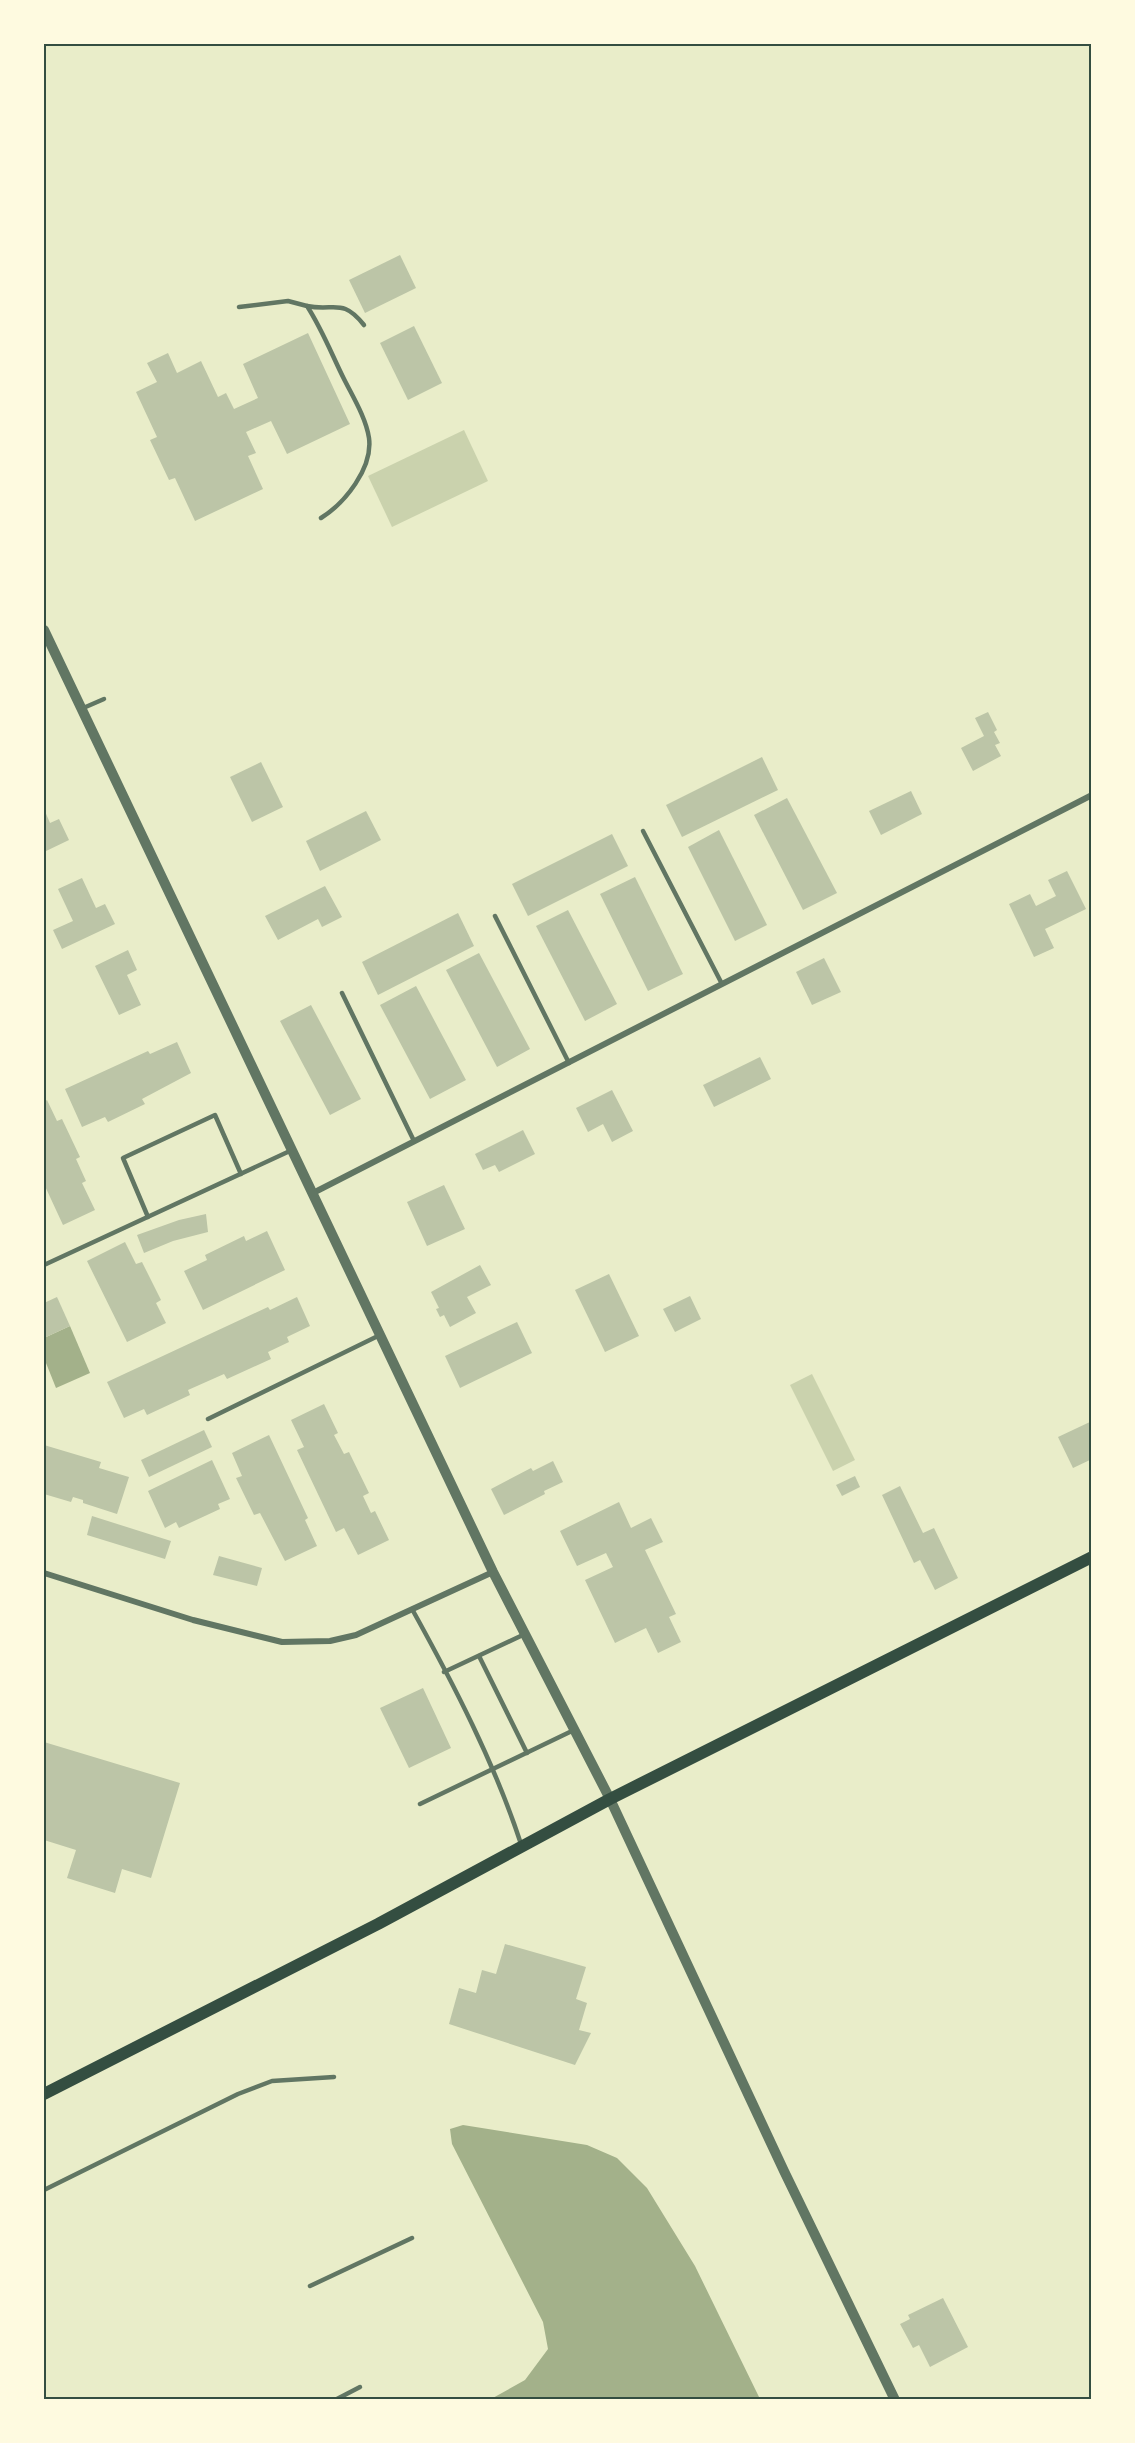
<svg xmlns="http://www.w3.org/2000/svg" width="1135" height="2443" font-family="'Archivo Narrow',sans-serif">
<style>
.green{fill:#cad2ad}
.water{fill:#a3b18a}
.building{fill:#bcc5a7}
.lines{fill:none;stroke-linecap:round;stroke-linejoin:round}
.service{stroke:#617663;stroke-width:4.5}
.minor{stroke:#617663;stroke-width:6}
.tertiary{stroke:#617663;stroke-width:10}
.secondary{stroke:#344e41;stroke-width:12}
.neatline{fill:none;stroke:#344e41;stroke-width:2}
</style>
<rect width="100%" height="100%" fill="#e9edc9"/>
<g class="green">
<path d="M464,430L488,481L392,527L368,476Z"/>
<path d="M812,1374L855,1460L833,1471L790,1385Z"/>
</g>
<g class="water">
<path d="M70,1326L90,1373L56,1388L44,1358V1338Z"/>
<path d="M463,2125L587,2145L617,2158L647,2188L695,2266L760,2399H491L525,2380L548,2349L543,2322L452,2144L450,2129Z"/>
</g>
<g class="building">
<path d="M400,255L416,288L365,313L349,280Z"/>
<path d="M414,326L442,383L408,400L380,343Z"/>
<path d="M308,333L350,424L287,454L271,421L246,432L256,453L248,456L263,489L195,521L175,478L169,480L150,440L157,437L136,392L157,382L147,363L168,353L177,373L201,361L218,397L226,393L234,409L258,398L243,364Z"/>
<path d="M988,712L997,730L994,732L1000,743L995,745L1001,756L973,771L961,748L984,736L975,718Z"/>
<path d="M762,757L778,790L682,837L666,805Z"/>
<path d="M261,762L283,807L252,822L230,777Z"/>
<path d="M911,791L922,814L881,835L869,811Z"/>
<path d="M787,798L837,893L803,910L754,815Z"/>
<path d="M44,809L50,823L59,819L69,840L44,852Z"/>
<path d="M366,811L381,840L320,871L306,841Z"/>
<path d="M719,830L767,925L735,941L688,847Z"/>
<path d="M612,834L628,866L528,916L512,884Z"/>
<path d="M1067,871L1086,909L1045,929L1054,948L1034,957L1009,904L1030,894L1036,906L1056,896L1048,880Z"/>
<path d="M635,877L683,974L648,991L600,894Z"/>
<path d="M82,878L96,908L105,904L115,924L62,949L53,930L73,921L58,889Z"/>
<path d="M325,886L342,917L322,927L318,919L278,940L265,916Z"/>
<path d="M568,910L617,1004L585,1021L536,926Z"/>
<path d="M458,913L474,946L378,995L362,962Z"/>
<path d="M128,950L137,970L127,975L141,1005L119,1015L95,966Z"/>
<path d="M479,953L530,1049L497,1067L446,970Z"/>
<path d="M824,958L841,992L812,1005L796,972Z"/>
<path d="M416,986L466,1080L430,1099L380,1005Z"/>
<path d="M311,1005L361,1099L330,1115L280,1021Z"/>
<path d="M177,1042L191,1073L142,1099L145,1104L108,1122L105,1117L82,1127L65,1089L148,1051L150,1054Z"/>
<path d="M760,1057L771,1079L714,1107L703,1085Z"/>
<path d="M612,1090L633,1131L612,1142L603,1124L588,1132L576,1108Z"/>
<path d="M47,1100L57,1121L62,1119L80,1157L76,1159L86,1181L82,1183L95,1210L63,1225L44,1184V1102Z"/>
<path d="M523,1130L535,1154L499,1172L495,1165L483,1170L475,1154Z"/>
<path d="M444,1185L465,1229L427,1246L407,1202Z"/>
<path d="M206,1214L208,1232L173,1241L144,1253L137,1235L179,1220Z"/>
<path d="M267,1231L285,1270L203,1310L184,1271L207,1260L205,1255L244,1236L246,1241Z"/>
<path d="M125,1242L136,1264L142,1262L161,1300L156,1303L166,1323L127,1342L87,1261Z"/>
<path d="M480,1265L491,1285L467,1297L476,1313L450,1327L444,1315L440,1317L436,1309L439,1308L431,1292Z"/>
<path d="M609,1274L639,1336L605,1352L575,1290Z"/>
<path d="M690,1296L701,1319L675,1332L663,1309Z"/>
<path d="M57,1297L70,1326L44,1338V1303Z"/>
<path d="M297,1297L310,1326L287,1337L289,1342L268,1352L271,1359L227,1379L224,1374L188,1390L190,1395L147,1415L144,1409L124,1418L107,1382L268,1307L270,1310Z"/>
<path d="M517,1322L532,1353L460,1388L445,1356Z"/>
<path d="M324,1404L338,1433L334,1435L344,1454L349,1452L369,1493L363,1496L371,1513L375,1511L389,1540L358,1555L344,1528L336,1532L297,1450L304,1447L291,1420Z"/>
<path d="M1092,1421V1459L1073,1468L1058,1437Z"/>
<path d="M204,1430L212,1447L149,1477L141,1460Z"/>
<path d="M269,1435L308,1518L305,1520L317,1546L285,1561L260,1513L254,1515L236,1478L242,1476L232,1453Z"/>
<path d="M44,1445L101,1462L99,1468L129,1477L117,1514L83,1503V1500L73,1497L71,1502L44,1494Z"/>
<path d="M212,1460L230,1499L218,1504L220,1509L179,1528L176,1522L165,1528L148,1491Z"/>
<path d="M553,1461L563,1482L544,1491L545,1494L504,1515L491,1489L531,1468L533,1471Z"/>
<path d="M855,1476L860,1487L842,1496L836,1485Z"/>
<path d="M900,1486L923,1533L934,1528L958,1578L935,1590L920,1560L914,1563L882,1495Z"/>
<path d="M619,1502L631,1528L651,1518L663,1542L645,1550L676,1614L669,1617L681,1642L658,1653L646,1628L615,1643L585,1580L613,1567L606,1553L577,1566L560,1531Z"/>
<path d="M92,1516L171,1541L165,1559L87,1535Z"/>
<path d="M219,1556L262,1568L257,1586L213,1575Z"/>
<path d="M423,1688L451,1748L409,1768L380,1708Z"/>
<path d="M44,1742L180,1783L151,1878L122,1869L115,1893L67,1878L76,1850L44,1840Z"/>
<path d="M505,1944L586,1967L576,1999L587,2003L579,2030L591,2033L575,2065L449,2024L459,1988L476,1993L482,1970L496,1974Z"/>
<path d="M943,2298L968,2347L930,2367L919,2345L913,2348L900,2324L910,2319L908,2315Z"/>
</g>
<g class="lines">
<g class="service">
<path d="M307,306C334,312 342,297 364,325"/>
<path d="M239,307L288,301L307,306C322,329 332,355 344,379C353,397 366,418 369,438C373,468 345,503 321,518"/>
<path d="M81,709L104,699"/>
<path d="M643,831L722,984"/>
<path d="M495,916L569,1063"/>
<path d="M342,993L414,1141"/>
<path d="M148,1217L123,1158L215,1115L241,1174"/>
<path d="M44,1265L292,1150"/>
<path d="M208,1419L380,1335"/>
<path d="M412,1609C453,1683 495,1764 521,1844"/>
<path d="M479,1656L527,1753"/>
<path d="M444,1672L525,1634"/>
<path d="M420,1804L574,1730"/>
<path d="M44,2190L238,2094L272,2081L334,2077"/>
<path d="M310,2286L412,2238"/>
<path d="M335,2400L360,2387"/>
</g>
<g class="minor">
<path d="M313,1193L1092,795"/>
<path d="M44,1573L193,1620L282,1642L330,1641L356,1635L493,1572"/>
</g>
<path class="tertiary" d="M44,630L493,1572L610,1799L784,2171L895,2400"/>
<path class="secondary" d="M44,2094L378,1924L610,1799L1092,1557"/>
</g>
<rect width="1135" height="2443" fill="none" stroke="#fefae0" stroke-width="90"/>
<rect x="45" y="45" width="1045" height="2353" class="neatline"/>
</svg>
